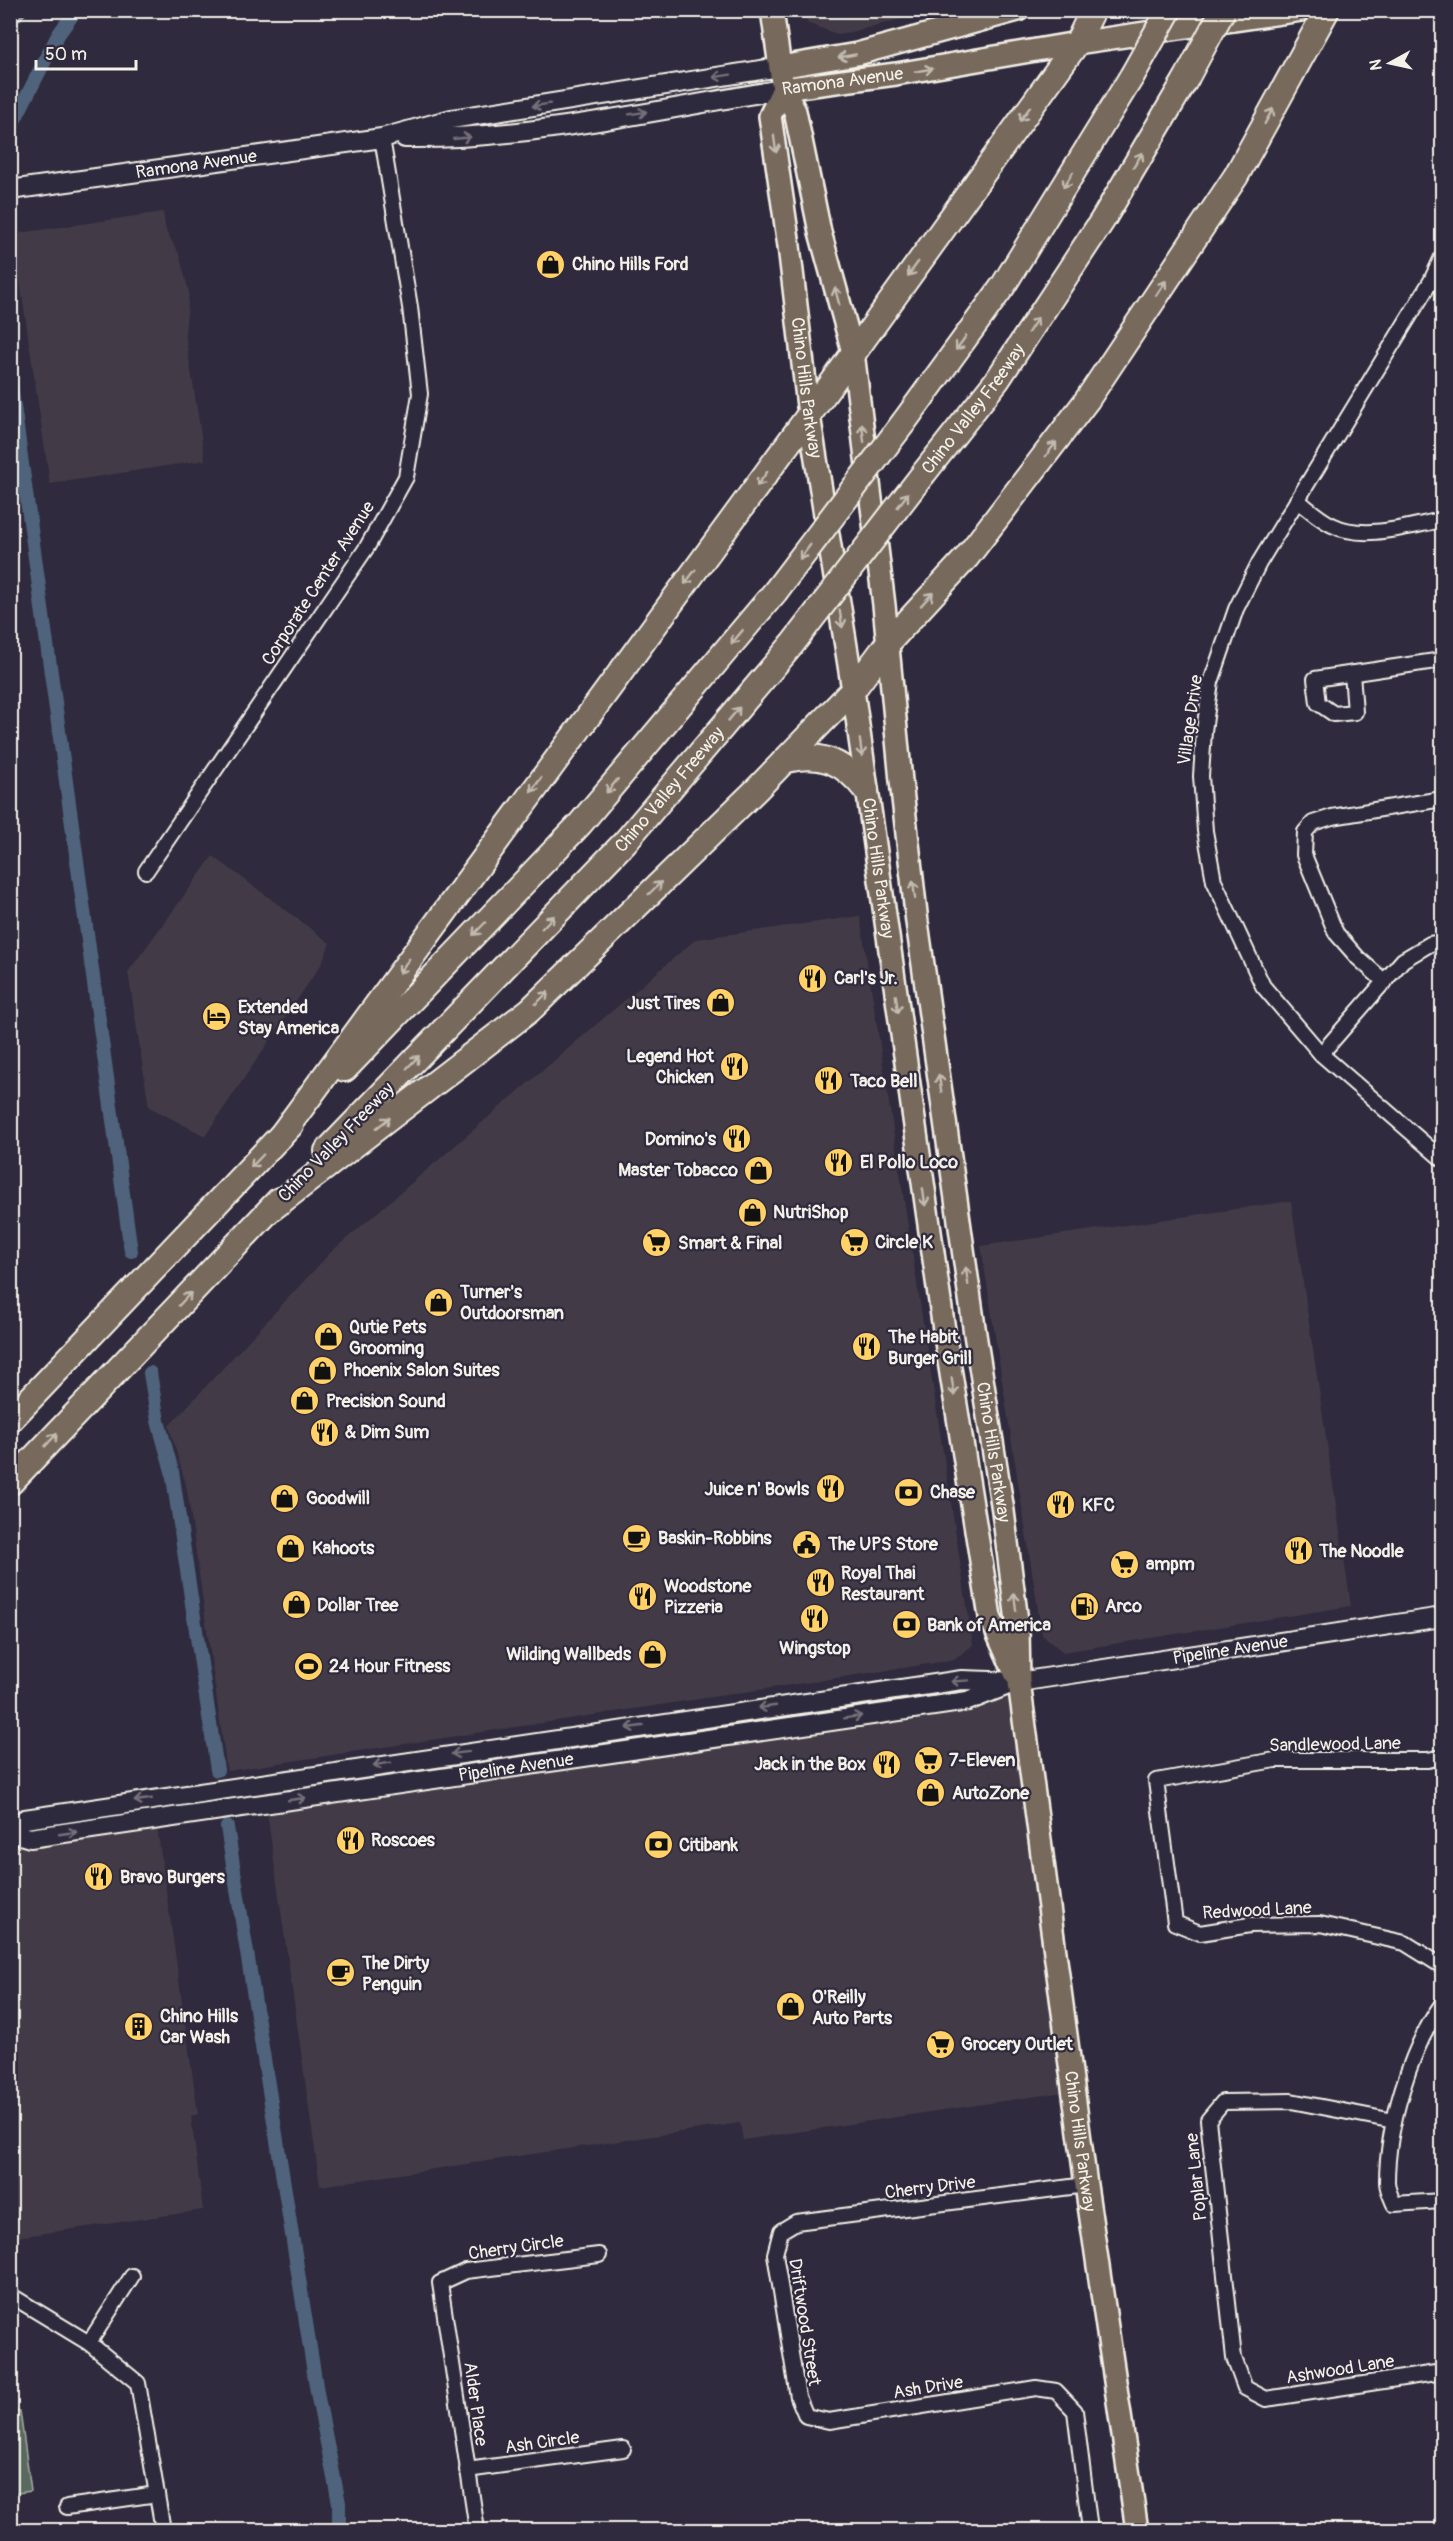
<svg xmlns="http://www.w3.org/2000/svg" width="1453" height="2541" font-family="Pangolin,sans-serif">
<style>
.built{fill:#423a46}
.green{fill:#5a6960;stroke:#a7ada4;stroke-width:1.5}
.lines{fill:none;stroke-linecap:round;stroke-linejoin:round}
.stream{stroke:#929ca7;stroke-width:4}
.canal{stroke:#50647b;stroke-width:14}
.street-casing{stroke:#f4f1e8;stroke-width:18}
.secondary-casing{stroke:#f4f1e8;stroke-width:22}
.primary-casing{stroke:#f4f1e8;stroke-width:26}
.highway-casing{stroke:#f4f1e8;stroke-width:28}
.street{stroke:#2f2a3d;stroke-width:14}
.secondary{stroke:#2f2a3d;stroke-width:18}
.primary{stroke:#77695c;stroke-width:21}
.highway{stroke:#77695c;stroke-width:24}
.highway-bridge-casing{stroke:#f4f1e8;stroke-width:28;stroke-linecap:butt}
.highway-bridge{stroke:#77695c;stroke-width:24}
.oneway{stroke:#c2bbb0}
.oneway2{stroke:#747079}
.labels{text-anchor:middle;stroke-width:4.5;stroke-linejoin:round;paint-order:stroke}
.street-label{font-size:18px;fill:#f4f1e8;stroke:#2f2a3d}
.poi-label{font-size:18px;font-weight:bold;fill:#f4f1e8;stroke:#2f2a3d;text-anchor:start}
</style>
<rect width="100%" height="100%" fill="#2f2a3d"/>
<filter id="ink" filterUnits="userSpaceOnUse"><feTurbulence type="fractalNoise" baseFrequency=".0167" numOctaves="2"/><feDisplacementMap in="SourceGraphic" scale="12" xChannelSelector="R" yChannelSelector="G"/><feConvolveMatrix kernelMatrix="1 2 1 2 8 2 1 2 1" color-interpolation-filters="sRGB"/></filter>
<g filter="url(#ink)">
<g class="built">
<path d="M805,11V10L933,11L839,35L807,23Z"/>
<path d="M163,212L166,231L179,254L189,292L185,333L205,460L50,484L13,234Z"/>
<path d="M213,856L330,943L322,963L205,1136L149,1107L128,972Z"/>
<path d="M860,916L973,1645L954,1660L227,1771L187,1489L169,1426L331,1252L696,939Z"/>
<path d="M1291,1201L1351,1606L1063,1652L1042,1635L981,1246Z"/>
<path d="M1012,1688L1064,2092L743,2140L740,2123L320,2186L265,1798Z"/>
<path d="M155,1813L198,2114L191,2116L203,2210L11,2238L10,1835Z"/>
</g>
<path class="green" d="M20,2411L31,2491L11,2494V2412Z"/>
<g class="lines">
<path class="stream" d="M10,29L27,10"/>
<g class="canal">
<path d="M10,129L58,35L76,10"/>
<path d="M10,377L131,1251"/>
<path d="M150,1373L158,1421L172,1471L217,1770"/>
<path d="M227,1827L318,2398L339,2503V2530"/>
</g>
<defs>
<g id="street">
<path d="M1442,257L1431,281L1259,563L1236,609L1211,682L1204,731L1201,776L1205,831L1214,881L1263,986L1321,1054L1442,1159"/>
<path d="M1297,500C1308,508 1319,519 1332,525C1364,541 1409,526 1442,520"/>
<path d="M1352,673L1355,712L1334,714L1318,703L1315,679L1442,660"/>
<path d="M146,871L367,547L406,477L420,394L410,307L382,138"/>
<path d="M1385,982L1358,958L1336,933L1304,855L1305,832L1313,823L1332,817L1442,799"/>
<path d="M1321,1054L1403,960L1430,944L1442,942"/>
<path d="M1442,1757L1428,1760H1275L1156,1781L1175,1923L1200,1933L1250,1925L1320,1924L1405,1943L1442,1966"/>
<path d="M1442,2004C1410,2049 1387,2126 1387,2182C1387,2189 1391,2197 1394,2204L1442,2201"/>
<path d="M1394,2121L1291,2101L1223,2102L1208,2120L1234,2358L1245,2388L1266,2399L1442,2372"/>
<path d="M1086,2185L796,2222L781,2231L775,2254L798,2397L806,2416L829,2421L1036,2388L1056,2391L1075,2411L1090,2530"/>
<path d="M10,2295L89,2343L138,2383L163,2530"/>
<path d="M89,2343L132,2276"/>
<path d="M467,2470L623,2449"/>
<path d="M67,2507L157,2494"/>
<path d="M477,2530L440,2283L466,2271L599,2255"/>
</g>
<g id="secondary">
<path d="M405,138C528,140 661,109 783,89"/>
<path id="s1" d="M10,190L382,138L451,119L780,67"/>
<path id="s2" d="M10,1829L25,1819L962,1680L1019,1682L1442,1617"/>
<path id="s3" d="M10,1832L30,1838L968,1701L1011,1684"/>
</g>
<g id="primary">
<path id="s4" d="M772,10L783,89L795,111L820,232L853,352L884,605L901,781L917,922L975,1334L1003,1511L1018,1629L1019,1682L1086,2185L1137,2530"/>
<path d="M780,67L857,54L1018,10"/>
<path id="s5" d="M783,89L770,116L789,246L809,415L853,690L944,1330L990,1617L1016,1675"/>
<path id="s6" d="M783,89L896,74L1077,43L1302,10"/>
</g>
<g id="highway">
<path d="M904,422L1003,286L1132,76"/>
<path id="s7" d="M924,473L998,379L1102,221L1186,79"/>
<path d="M784,761C820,751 843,761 866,790"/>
<path d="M345,1069L580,824L775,592"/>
<path d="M280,1137L809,415L1077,43L1093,10"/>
<path id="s8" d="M327,1151L625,842L790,647"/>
<path d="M270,1210L530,1010L757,789L853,690L888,643L967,557L1087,400L1236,176L1327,10"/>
<path d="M10,1420L291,1125"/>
<path d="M10,1483L279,1200"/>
</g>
</defs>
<use href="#street" class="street-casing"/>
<use href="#secondary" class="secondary-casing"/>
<use href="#primary" class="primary-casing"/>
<use href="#highway" class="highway-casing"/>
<use href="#street" class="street"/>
<use href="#secondary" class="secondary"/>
<use href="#primary" class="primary"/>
<use href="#highway" class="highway"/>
<defs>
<g id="highway-bridge">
<path d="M1132,76L1169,10"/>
<path d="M1186,79L1223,10"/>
<path d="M775,592L904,422"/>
<path d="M790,647L924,473"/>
</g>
</defs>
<use href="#highway-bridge" class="highway-bridge-casing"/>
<use href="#highway-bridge" class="highway-bridge"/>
</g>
<defs><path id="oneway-shaft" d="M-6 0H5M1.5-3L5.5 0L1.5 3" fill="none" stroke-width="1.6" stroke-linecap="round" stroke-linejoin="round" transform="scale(1.5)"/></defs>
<g class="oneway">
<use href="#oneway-shaft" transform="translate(847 56) rotate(170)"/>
<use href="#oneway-shaft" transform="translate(924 70) rotate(-10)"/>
<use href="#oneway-shaft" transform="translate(1025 114) rotate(126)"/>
<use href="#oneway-shaft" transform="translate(1269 116) rotate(-61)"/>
<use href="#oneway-shaft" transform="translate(775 144) rotate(82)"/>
<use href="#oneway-shaft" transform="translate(1138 160) rotate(-59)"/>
<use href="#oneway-shaft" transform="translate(1068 180) rotate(122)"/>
<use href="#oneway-shaft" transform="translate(913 269) rotate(126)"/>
<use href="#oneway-shaft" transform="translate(1161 288) rotate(-56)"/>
<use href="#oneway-shaft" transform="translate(837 296) rotate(-105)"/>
<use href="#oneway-shaft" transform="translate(1033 325) rotate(-57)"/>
<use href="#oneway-shaft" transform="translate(961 343) rotate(126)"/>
<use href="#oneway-shaft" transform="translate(863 433) rotate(-97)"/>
<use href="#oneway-shaft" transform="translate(1051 449) rotate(-53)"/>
<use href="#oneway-shaft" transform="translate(762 479) rotate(126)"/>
<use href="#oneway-shaft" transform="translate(903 500) rotate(-53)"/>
<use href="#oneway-shaft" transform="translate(805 552) rotate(127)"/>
<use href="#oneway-shaft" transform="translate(690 577) rotate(127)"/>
<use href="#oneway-shaft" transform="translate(927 599) rotate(-47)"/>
<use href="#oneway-shaft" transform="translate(841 619) rotate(81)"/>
<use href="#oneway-shaft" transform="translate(737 637) rotate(130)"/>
<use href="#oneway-shaft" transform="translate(734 714) rotate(-50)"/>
<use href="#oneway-shaft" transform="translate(861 748) rotate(82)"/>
<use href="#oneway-shaft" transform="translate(536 785) rotate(126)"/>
<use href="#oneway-shaft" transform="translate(612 786) rotate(130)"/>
<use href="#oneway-shaft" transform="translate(655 888) rotate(-44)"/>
<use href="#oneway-shaft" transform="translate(914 890) rotate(-97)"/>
<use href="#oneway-shaft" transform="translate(548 922) rotate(-46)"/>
<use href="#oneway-shaft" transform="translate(479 929) rotate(134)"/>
<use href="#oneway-shaft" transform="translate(404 966) rotate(126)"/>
<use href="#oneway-shaft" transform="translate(542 998) rotate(-44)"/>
<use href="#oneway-shaft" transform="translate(897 1004) rotate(82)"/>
<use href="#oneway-shaft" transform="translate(413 1062) rotate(-46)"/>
<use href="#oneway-shaft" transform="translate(940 1083) rotate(-98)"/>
<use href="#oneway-shaft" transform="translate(383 1123) rotate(-38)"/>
<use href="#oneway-shaft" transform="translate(257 1161) rotate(134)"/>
<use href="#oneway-shaft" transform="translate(924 1197) rotate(82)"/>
<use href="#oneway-shaft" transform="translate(967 1276) rotate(-98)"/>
<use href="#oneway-shaft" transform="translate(185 1299) rotate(-47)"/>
<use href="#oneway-shaft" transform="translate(953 1387) rotate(81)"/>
<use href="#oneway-shaft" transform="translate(51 1440) rotate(-47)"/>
<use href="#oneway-shaft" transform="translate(1015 1602) rotate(-97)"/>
</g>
<g class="oneway2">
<use href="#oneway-shaft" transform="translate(722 76) rotate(171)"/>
<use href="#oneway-shaft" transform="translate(541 105) rotate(171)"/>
<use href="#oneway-shaft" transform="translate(638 113) rotate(-9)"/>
<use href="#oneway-shaft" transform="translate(462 138) rotate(-6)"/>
<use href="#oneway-shaft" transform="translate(960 1681) rotate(176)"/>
<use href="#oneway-shaft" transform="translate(767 1707) rotate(172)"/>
<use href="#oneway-shaft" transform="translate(853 1717) rotate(-9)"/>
<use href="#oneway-shaft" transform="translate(635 1727) rotate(172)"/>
<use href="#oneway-shaft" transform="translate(460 1753) rotate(173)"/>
<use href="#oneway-shaft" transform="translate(382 1764) rotate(171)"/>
<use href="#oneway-shaft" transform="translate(297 1799) rotate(-8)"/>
<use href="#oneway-shaft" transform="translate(143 1800) rotate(172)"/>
<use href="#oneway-shaft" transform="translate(68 1833) rotate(-8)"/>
</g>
</g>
<defs>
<symbol id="shop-disc" viewBox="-11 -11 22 22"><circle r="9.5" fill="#ffd166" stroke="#2f2a3d"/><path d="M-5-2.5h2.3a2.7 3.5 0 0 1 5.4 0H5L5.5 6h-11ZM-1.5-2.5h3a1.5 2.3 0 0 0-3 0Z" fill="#111"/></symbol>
<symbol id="restaurant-disc" viewBox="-11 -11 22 22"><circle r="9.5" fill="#ffd166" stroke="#2f2a3d"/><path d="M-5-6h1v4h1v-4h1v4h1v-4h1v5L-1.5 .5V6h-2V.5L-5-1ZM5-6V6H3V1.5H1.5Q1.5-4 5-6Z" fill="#111"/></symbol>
<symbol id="hotel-disc" viewBox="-11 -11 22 22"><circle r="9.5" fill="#ffd166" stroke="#2f2a3d"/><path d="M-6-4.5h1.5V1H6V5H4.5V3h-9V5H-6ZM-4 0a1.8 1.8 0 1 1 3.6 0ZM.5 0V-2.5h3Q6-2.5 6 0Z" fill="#111"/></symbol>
<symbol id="supermarket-disc" viewBox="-11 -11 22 22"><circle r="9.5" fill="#ffd166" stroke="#2f2a3d"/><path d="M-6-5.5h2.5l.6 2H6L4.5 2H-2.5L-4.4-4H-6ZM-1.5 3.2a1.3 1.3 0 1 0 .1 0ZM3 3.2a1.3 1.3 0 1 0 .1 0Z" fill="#111"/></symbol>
<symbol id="bank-disc" viewBox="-11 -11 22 22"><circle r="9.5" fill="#ffd166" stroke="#2f2a3d"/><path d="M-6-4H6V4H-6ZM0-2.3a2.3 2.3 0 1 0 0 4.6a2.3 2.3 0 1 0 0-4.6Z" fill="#111"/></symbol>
<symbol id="cafe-disc" viewBox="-11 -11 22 22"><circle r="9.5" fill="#ffd166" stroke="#2f2a3d"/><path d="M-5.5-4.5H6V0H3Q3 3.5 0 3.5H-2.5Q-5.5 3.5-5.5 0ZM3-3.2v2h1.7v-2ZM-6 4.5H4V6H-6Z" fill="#111"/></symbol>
<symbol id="civic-disc" viewBox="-11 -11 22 22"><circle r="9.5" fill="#ffd166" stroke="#2f2a3d"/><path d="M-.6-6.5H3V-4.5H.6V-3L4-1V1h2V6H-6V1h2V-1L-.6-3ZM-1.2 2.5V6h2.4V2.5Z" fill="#111"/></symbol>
<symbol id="fuel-disc" viewBox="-11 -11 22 22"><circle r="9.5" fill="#ffd166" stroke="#2f2a3d"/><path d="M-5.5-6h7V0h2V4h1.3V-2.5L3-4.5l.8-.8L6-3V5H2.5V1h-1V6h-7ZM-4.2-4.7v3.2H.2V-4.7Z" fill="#111"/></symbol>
<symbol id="stadium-disc" viewBox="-11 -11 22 22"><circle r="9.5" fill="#ffd166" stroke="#2f2a3d"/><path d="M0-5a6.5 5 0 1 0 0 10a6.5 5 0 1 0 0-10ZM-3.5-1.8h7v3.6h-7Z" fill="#111"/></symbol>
<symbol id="building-disc" viewBox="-11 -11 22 22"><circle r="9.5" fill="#ffd166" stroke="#2f2a3d"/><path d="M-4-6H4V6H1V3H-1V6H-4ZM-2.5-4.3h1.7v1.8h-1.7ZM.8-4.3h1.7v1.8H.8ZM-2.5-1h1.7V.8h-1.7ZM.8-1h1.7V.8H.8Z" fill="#111"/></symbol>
</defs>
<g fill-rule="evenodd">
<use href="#shop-disc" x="534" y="248" width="33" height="33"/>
<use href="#restaurant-disc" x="796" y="962" width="33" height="33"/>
<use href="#shop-disc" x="704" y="986" width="33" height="33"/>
<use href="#hotel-disc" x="200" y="1000" width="33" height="33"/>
<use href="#restaurant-disc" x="718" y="1050" width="33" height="33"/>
<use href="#restaurant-disc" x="812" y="1064" width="33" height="33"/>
<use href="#restaurant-disc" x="720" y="1122" width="33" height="33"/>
<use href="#restaurant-disc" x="822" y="1146" width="33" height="33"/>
<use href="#shop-disc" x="742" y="1154" width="33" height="33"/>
<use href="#shop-disc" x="736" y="1196" width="33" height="33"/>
<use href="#supermarket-disc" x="838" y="1226" width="33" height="33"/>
<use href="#supermarket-disc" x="640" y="1226" width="33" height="33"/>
<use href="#shop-disc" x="422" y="1286" width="33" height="33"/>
<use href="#shop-disc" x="312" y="1320" width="33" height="33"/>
<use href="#restaurant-disc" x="850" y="1330" width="33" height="33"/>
<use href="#shop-disc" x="306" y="1354" width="33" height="33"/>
<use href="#shop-disc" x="288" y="1384" width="33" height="33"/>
<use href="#restaurant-disc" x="308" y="1416" width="33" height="33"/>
<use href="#restaurant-disc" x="814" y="1472" width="33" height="33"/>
<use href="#bank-disc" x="892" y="1476" width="33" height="33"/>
<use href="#shop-disc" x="268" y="1482" width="33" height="33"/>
<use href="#restaurant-disc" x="1044" y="1488" width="33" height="33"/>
<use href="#cafe-disc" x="620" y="1522" width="33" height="33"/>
<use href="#civic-disc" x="790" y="1528" width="33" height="33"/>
<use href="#shop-disc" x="274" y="1532" width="33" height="33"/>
<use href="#restaurant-disc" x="1282" y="1534" width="33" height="33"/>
<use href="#supermarket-disc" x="1108" y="1548" width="33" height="33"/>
<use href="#restaurant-disc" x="804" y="1566" width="33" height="33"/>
<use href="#restaurant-disc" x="626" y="1580" width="33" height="33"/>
<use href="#shop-disc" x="280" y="1588" width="33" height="33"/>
<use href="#fuel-disc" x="1068" y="1590" width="33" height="33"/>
<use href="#restaurant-disc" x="798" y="1602" width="33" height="33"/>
<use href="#bank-disc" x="890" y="1608" width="33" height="33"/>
<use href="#shop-disc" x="636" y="1638" width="33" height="33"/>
<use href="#stadium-disc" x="292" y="1650" width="33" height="33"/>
<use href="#supermarket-disc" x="912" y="1744" width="33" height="33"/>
<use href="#restaurant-disc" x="870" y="1748" width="33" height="33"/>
<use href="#shop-disc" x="914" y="1776" width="33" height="33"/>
<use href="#restaurant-disc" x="334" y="1824" width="33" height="33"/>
<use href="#bank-disc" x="642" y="1828" width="33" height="33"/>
<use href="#restaurant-disc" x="82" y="1860" width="33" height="33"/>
<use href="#cafe-disc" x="324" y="1956" width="33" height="33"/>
<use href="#shop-disc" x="774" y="1990" width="33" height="33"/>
<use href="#building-disc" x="122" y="2010" width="33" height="33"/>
<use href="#supermarket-disc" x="924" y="2028" width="33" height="33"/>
</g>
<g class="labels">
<g class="street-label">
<text dy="6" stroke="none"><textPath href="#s6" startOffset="60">Ramona Avenue</textPath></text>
<text dy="6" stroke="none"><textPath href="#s1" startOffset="188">Ramona Avenue</textPath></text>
<text dy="6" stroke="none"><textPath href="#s5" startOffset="304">Chino Hills Parkway</textPath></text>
<text dy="6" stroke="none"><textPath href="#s7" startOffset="81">Chino Valley Freeway</textPath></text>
<text transform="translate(318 583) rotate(-57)" y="6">Corporate Center Avenue</text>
<text transform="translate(1190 720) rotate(-82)" y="6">Village Drive</text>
<text dy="6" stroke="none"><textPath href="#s8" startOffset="498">Chino Valley Freeway</textPath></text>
<text dy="6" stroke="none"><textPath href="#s5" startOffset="790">Chino Hills Parkway</textPath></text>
<text transform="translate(336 1142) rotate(-46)" y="6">Chino Valley Freeway</text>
<text dy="6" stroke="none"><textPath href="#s4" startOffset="1462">Chino Hills Parkway</textPath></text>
<text dy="6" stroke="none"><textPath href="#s2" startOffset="1236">Pipeline Avenue</textPath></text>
<text transform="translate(1335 1744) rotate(-1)" y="6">Sandlewood Lane</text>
<text dy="6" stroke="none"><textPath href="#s3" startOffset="512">Pipeline Avenue</textPath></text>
<text transform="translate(1257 1910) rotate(-3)" y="6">Redwood Lane</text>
<text dy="6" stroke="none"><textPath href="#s4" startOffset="2157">Chino Hills Parkway</textPath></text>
<text transform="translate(1196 2177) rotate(-96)" y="6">Poplar Lane</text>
<text transform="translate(930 2187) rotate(-7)" y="6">Cherry Drive</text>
<text transform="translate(516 2247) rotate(-8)" y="6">Cherry Circle</text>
<text transform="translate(805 2322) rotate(81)" y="6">Driftwood Street</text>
<text transform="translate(1340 2369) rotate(-9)" y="6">Ashwood Lane</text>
<text transform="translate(928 2387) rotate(-9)" y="6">Ash Drive</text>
<text transform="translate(476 2404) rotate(82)" y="6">Alder Place</text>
<text transform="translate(542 2442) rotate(-8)" y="6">Ash Circle</text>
</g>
<g class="poi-label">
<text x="572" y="270">Chino Hills Ford</text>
<text x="834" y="984">Carl's Jr.</text>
<text x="700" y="1009" text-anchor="end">Just Tires</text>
<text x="238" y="1013">Extended<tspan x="238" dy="21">Stay America</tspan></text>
<text x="714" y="1062" text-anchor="end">Legend Hot<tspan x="714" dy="21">Chicken</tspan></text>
<text x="850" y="1087">Taco Bell</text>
<text x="716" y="1145" text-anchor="end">Domino's</text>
<text x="860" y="1168">El Pollo Loco</text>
<text x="738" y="1176" text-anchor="end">Master Tobacco</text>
<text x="773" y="1218">NutriShop</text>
<text x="875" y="1248">Circle K</text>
<text x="678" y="1249">Smart &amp; Final</text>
<text x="460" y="1298">Turner's<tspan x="460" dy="21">Outdoorsman</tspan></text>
<text x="349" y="1333">Qutie Pets<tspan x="349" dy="21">Grooming</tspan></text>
<text x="888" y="1343">The Habit<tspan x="888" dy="21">Burger Grill</tspan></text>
<text x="343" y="1376">Phoenix Salon Suites</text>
<text x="326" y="1407">Precision Sound</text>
<text x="345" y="1438">&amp; Dim Sum</text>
<text x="809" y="1495" text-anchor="end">Juice n' Bowls</text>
<text x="930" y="1498">Chase</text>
<text x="306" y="1504">Goodwill</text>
<text x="1082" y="1511">KFC</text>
<text x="658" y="1544">Baskin-Robbins</text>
<text x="828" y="1550">The UPS Store</text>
<text x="312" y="1554">Kahoots</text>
<text x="1319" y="1557">The Noodle</text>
<text x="1146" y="1570">ampm</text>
<text x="841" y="1579">Royal Thai<tspan x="841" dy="21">Restaurant</tspan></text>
<text x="664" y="1592">Woodstone<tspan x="664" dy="21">Pizzeria</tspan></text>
<text x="317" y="1611">Dollar Tree</text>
<text x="1105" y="1612">Arco</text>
<text x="927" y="1631">Bank of America</text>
<text x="815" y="1654" text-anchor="middle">Wingstop</text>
<text x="631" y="1660" text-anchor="end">Wilding Wallbeds</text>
<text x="329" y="1672">24 Hour Fitness</text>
<text x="949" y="1766">7-Eleven</text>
<text x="866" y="1770" text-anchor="end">Jack in the Box</text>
<text x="952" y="1799">AutoZone</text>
<text x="371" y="1846">Roscoes</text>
<text x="679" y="1851">Citibank</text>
<text x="120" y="1883">Bravo Burgers</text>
<text x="362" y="1969">The Dirty<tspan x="362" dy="21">Penguin</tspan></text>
<text x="812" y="2003">O'Reilly<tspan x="812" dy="21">Auto Parts</tspan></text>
<text x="160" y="2022">Chino Hills<tspan x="160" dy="21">Car Wash</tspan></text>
<text x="961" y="2050">Grocery Outlet</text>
</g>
</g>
<rect width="1453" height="2541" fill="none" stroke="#2f2a3d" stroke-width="36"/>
<rect x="18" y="18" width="1417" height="2505" fill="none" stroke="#f4f1e8" stroke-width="2" filter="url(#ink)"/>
<g transform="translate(1390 63) rotate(262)" stroke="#2f2a3d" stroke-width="4.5" paint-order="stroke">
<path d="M0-4.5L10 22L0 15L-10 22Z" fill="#f4f1e8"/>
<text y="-9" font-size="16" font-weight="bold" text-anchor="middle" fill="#f4f1e8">N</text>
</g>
<path d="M36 60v9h100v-9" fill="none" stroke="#f4f1e8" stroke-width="3"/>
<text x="45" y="60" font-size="18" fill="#f4f1e8" stroke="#2f2a3d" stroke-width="4.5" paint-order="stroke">50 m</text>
</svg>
